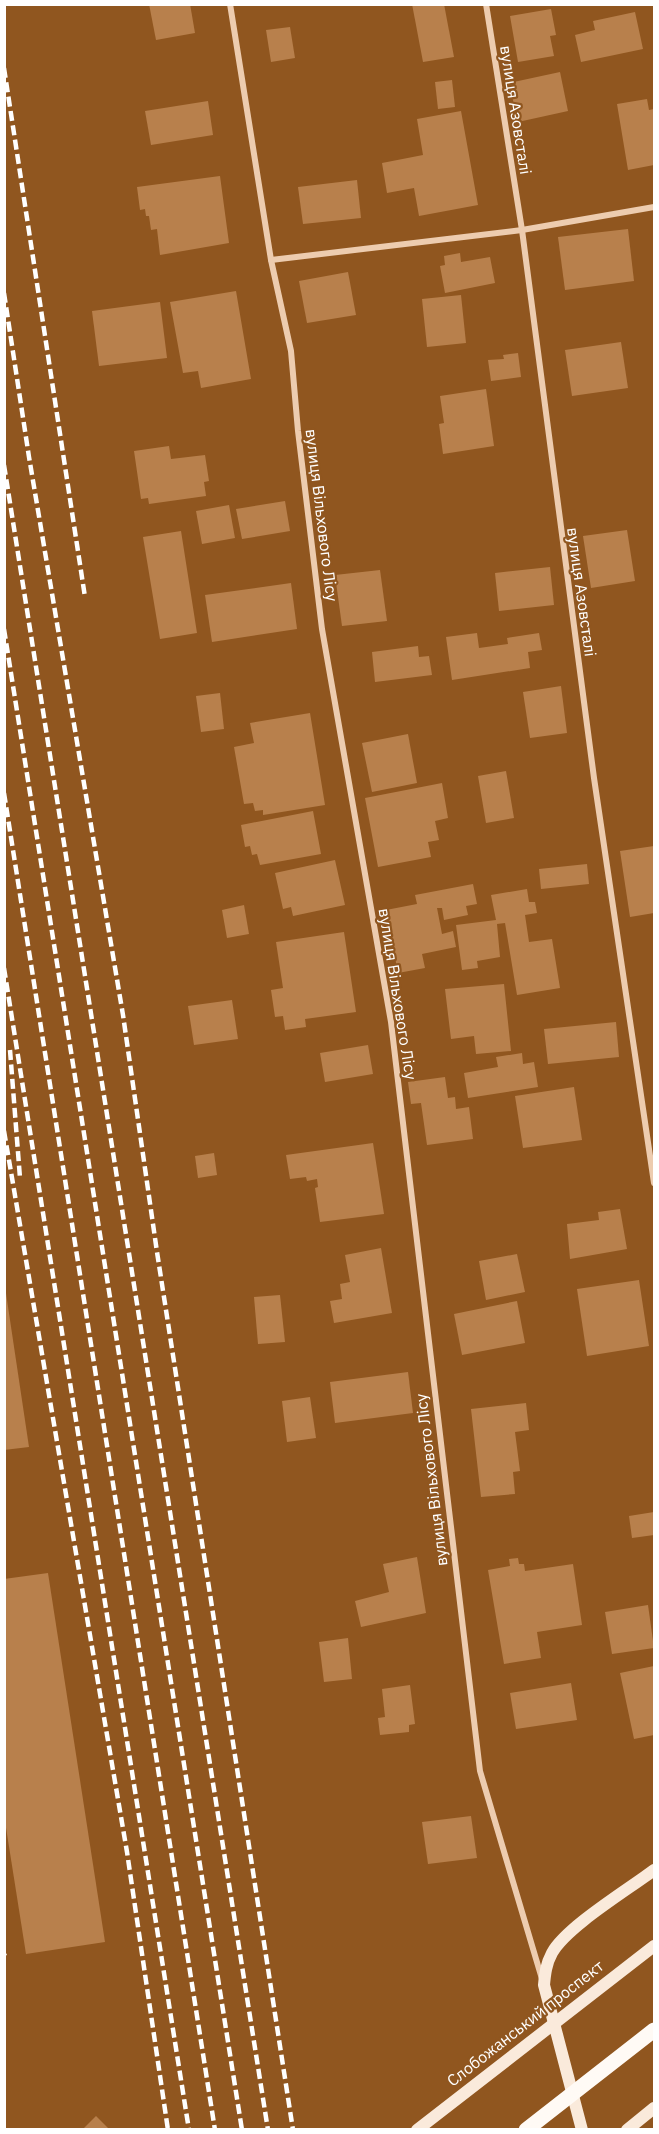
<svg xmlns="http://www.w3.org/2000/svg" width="659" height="2134" font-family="'IBM Plex Sans',sans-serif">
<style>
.building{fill:#b8804c}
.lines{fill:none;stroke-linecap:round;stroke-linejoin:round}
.street{stroke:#edccaf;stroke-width:6}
.secondary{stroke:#faeadb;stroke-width:12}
.rail{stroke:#fff;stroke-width:4.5;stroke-dasharray:10 4.5;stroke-linecap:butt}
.secondary-bridge{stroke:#faeadb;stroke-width:12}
.primary-bridge{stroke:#fffaf5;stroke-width:15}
.labels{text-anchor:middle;stroke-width:4.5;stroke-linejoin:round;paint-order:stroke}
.street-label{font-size:16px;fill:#fff;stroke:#90561f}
</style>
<rect width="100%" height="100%" fill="#90561f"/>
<g class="building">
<path d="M149,4H190L195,33L156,40Z"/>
<path d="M412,4H444L454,57L423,62Z"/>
<path d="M551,9L556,35L550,36L554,56L518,62L510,16Z"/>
<path d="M635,12L643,49L581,62L575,35L595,30L593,21Z"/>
<path d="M290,27L295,58L271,62L266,30Z"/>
<path d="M560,72L568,111L518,122L509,83Z"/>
<path d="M452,80L455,107L438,109L435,82Z"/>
<path d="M647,99L649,110L654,109V165L628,170L617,104Z"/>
<path d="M208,101L213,135L151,145L145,111Z"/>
<path d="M461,111L478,205L419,216L414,188L387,193L382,163L423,155L417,119Z"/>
<path d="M220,176L229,243L160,255L157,229L151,230L149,216H146L145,209L140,210L137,187Z"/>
<path d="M357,180L361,218L303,224L298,187Z"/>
<path d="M628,229L634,281L565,290L558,237Z"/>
<path d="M460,253L461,262L490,257L495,283L445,293L440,266L445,265L444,256Z"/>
<path d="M348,272L356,315L307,323L299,281Z"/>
<path d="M236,291L251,379L201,388L198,371L183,373L170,302Z"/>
<path d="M461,295L466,343L427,347L422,299Z"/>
<path d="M160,302L167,358L99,366L92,311Z"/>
<path d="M621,342L628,388L572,396L565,350Z"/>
<path d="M518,353L521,377L491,381L488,360L504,359L503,355Z"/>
<path d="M486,389L494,446L443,454L439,424L444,423L440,396Z"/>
<path d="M169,446L171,459L205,455L209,481L204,482L206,496L149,504L148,498L141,499L134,451Z"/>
<path d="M285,501L290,531L242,539L236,509Z"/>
<path d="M229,505L235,538L202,544L196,511Z"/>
<path d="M627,530L635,581L591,588L583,536Z"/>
<path d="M181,531L197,633L160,639L143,537Z"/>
<path d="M550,567L554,605L499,611L495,573Z"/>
<path d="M380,570L387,621L342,626L335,575Z"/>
<path d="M291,583L297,629L212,642L205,595Z"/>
<path d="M477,633L479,648L508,644L507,638L539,633L542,650L528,652L530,668L452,680L446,637Z"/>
<path d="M418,646L419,657L429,656L432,675L375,682L372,652Z"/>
<path d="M561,686L567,733L530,738L523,692Z"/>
<path d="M220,693L224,729L201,732L196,696Z"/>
<path d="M310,713L325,805L263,815V810L255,811L253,803L244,804L234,747L254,743L250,723Z"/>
<path d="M408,734L417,783L372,792L362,743Z"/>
<path d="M506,771L514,818L486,823L478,776Z"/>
<path d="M442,783L448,818L435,821L439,840L428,842L431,857L378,867L365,798Z"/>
<path d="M313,811L321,854L260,865L257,854L252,855L250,846L245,847L241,825Z"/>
<path d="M654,846V913L630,917L620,851Z"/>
<path d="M335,860L345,905L293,916L291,907L283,909L275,873Z"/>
<path d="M587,864L589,884L541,889L539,869Z"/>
<path d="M473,884L477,904L466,906L468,915L444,920L442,908H437L442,934L453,931L456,947L422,954L425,968L398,973L386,910L417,904L415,895Z"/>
<path d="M527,889L529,902H535L537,913L525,915L529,942L552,939L560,988L517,995L505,923L497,924L500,957L477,961L478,968L462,970L456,925L496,920L491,895Z"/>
<path d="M244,905L249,934L227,938L222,910Z"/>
<path d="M344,932L356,1012L305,1019L306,1027L285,1030L283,1016L275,1017L271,990L283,988L276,942Z"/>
<path d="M504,984L511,1051L476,1054L474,1036L451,1039L445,989Z"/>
<path d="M232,1000L238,1039L194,1045L188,1006Z"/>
<path d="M616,1022L619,1057L548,1064L544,1029Z"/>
<path d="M368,1045L373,1074L325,1082L320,1053Z"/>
<path d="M522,1053L523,1064L534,1062L538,1087L468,1098L464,1073L498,1067L496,1057Z"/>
<path d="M445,1077L448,1098L455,1097L456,1109L469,1107L473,1139L427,1145L421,1103L411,1104L408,1082Z"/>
<path d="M574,1087L582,1140L523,1148L515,1096Z"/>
<path d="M373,1143L384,1214L320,1222L315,1188L318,1187L317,1179L307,1181L306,1177L290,1179L286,1155Z"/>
<path d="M214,1153L217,1175L198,1178L195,1156Z"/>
<path d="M620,1209L627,1249L570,1259L567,1224L599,1220L598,1212Z"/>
<path d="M381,1248L392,1313L334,1323L330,1301L342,1299L340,1284L350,1282L345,1255Z"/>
<path d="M517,1254L525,1292L486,1300L479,1261Z"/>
<path d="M4,1280L29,1447L4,1450Z"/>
<path d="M639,1280L649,1346L587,1356L577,1289Z"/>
<path d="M280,1295L285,1342L258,1344L254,1297Z"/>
<path d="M517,1301L525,1343L462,1355L454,1314Z"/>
<path d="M408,1372L413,1413L335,1423L330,1382Z"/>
<path d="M310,1397L316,1438L287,1442L282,1401Z"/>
<path d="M526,1403L529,1430L515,1432L520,1471L513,1472L515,1494L481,1497L471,1409Z"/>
<path d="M654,1512V1535L632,1538L629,1516Z"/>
<path d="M417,1557L426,1613L361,1627L355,1601L389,1592L383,1564Z"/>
<path d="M518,1558L519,1564H524L525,1571L573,1564L582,1625L537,1632L541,1658L504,1664L488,1570L510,1566L509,1559Z"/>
<path d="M48,1573L105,1942L26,1954L4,1815V1579Z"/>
<path d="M648,1605L654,1648L612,1654L605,1612Z"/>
<path d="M348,1638L352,1679L324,1682L319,1642Z"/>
<path d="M654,1666V1735L634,1739L620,1673Z"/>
<path d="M571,1683L577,1720L516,1729L510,1693Z"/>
<path d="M410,1685L415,1724L409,1725V1732L380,1735L378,1718L385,1717L382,1689Z"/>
<path d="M471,1816L477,1858L428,1864L422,1822Z"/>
<path d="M96,2116L110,2130H82Z"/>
</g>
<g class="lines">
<g class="street">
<path d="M230,4L271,260L291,351L298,431L322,629L391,1022L480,1771L542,1979"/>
<path d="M486,4L522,230L594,778L654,1183"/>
<path d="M271,260L522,230L654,207"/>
</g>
<g class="secondary">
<path d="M582,2130L544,1985C545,1974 546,1964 552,1953C566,1927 629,1889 654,1870"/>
<path d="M627,2130L654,2108"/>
</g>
<g class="rail">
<path d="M4,68L85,597"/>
<path d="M4,293L29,457L123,1015L157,1252L293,2130"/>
<path d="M4,465L268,2130"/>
<path d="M4,629L242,2130"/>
<path d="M4,793L215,2130"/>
<path d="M4,968L189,2130"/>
<path d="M10,1050L20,1178"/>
<path d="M4,1131L127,1852L168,2130"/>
<path d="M4,1954L5,1956"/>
</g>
<path class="secondary-bridge" d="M417,2130L654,1946"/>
<path class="primary-bridge" d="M526,2130L654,2030"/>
</g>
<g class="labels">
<g class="street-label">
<text transform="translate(516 110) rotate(81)" y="6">вулиця Азовсталі</text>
<text transform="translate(322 515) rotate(83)" y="6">вулиця Вільхового Лісу</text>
<text transform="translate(582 592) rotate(82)" y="6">вулиця Азовсталі</text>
<text transform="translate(398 994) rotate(81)" y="6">вулиця Вільхового Лісу</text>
<text transform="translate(431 1480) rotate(-97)" y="6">вулиця Вільхового Лісу</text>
<text transform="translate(525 2023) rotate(-38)" y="6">Слобожанський проспект</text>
</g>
</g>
<rect width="659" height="2134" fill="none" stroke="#ffffff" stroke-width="12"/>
</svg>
